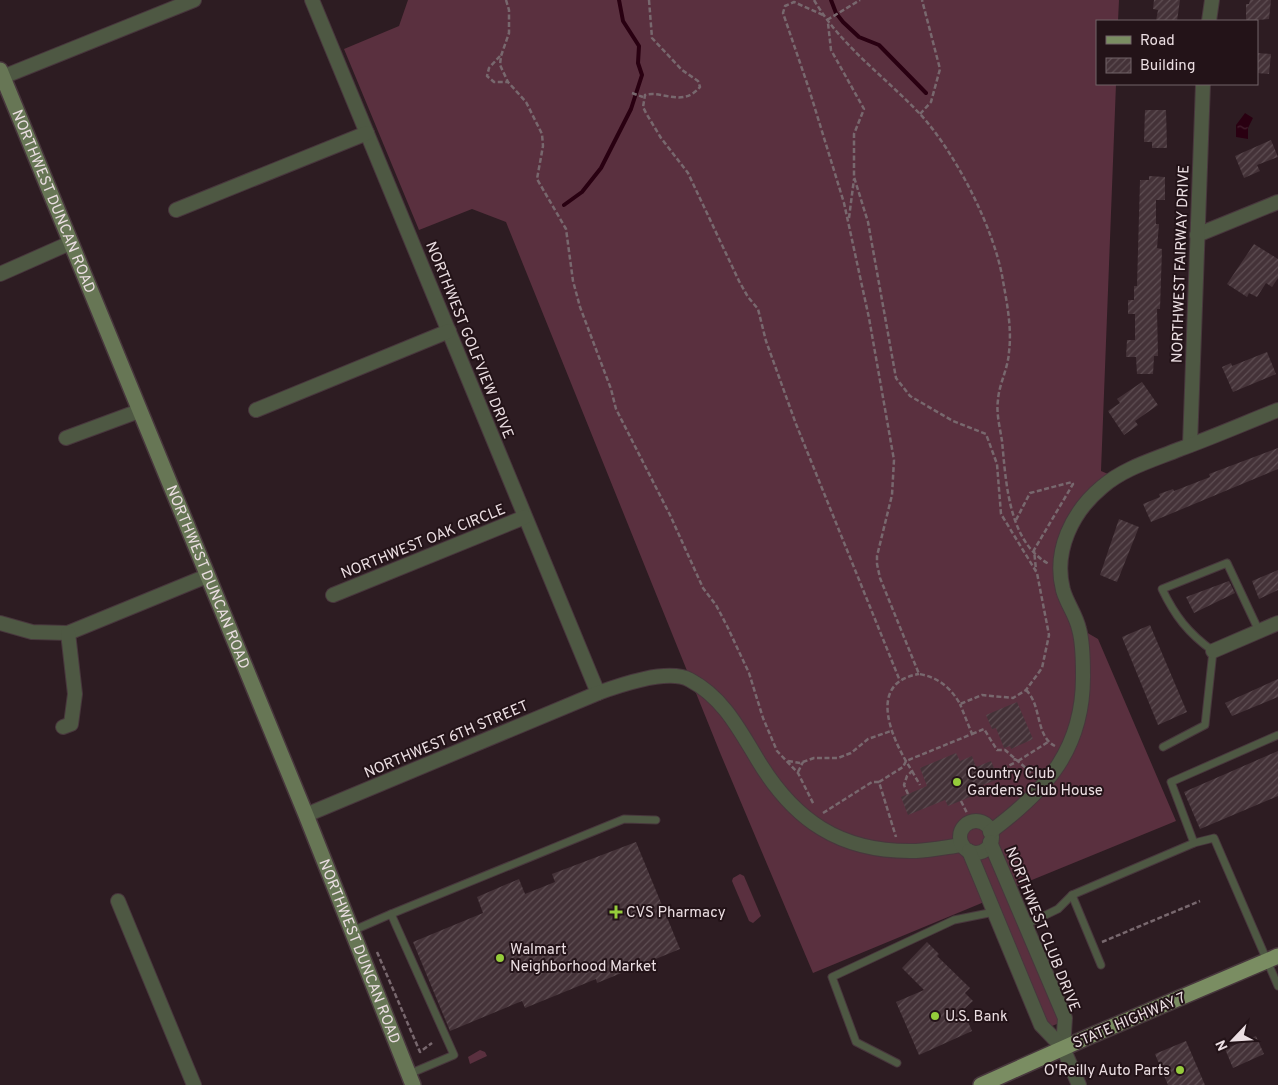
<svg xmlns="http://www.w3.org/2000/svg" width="1278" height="1085" font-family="Overpass,sans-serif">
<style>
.grass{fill:#5a303f}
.water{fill:url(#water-ripples)}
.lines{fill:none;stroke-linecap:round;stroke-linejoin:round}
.stream{stroke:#290011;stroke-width:4}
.building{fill:url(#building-hatch)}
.lane-casing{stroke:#48373d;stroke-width:9}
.street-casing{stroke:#48373d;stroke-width:16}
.secondary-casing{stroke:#48373d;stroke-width:18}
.primary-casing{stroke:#48373d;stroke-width:18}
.path{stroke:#78686e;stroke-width:2.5;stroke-dasharray:5 2.5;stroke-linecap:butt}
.lane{stroke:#4e5843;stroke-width:7}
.street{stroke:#4e5843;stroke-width:14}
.secondary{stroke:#677655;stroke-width:15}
.primary{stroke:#7a8d62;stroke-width:15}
.poi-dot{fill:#95cc3b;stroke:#231318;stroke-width:2}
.labels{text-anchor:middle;stroke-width:4;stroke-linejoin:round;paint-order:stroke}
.street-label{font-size:15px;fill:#ebdee2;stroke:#231318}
.poi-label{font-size:15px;fill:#ebdee2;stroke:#231318;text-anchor:start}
</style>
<defs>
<pattern id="water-ripples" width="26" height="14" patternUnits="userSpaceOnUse" patternTransform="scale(1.25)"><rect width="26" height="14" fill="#290011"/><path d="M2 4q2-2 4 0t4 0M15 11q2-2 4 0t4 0" fill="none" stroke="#482533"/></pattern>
<pattern id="building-hatch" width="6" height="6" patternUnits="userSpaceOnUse" patternTransform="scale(1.25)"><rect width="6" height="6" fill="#443238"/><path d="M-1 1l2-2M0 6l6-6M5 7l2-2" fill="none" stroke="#5f4f54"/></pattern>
</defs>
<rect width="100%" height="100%" fill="#2d1c22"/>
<g class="grass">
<path d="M408,0H1119L1118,21H1097V84H1116L1101,471L1115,477L1085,503L1060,558L1079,628L1098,639L1176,821L1010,889L1071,1018L1045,1029L989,900L813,973L721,755L506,222L472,209L419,230L344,49L399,26Z"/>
<path d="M740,874L744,876L761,916L753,923L749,921L732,881L733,878Z"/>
<path d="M480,1050L485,1052L487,1056L470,1064L468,1057Z"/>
</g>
<path class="water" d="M1245,113L1253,118L1248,128V139L1236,137V125Z"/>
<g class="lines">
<g class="stream">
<path d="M831,0L836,13L843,22L859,37L879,45L926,93"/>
<path d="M564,205L582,192L601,168L631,109L642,75L638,63L639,46L623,21L619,0"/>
</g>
</g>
<g class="building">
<path d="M1154,0H1180L1177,21H1156L1158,10L1153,9Z"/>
<path d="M1250,0H1271L1269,19L1246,21V4H1249Z"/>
<path d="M1257,53L1271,54L1269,74L1257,73Z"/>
<path d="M1145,110H1166L1167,148H1152V142H1144Z"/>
<path d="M1271,140L1278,157L1257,165L1260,171L1244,178L1235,156Z"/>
<path d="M1149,176L1165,177V200H1156V224H1159L1157,248L1162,249L1160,309H1157L1158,356H1154L1153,374H1137L1136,357H1126L1127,340H1135V314H1128V300H1134V286H1137L1140,180H1149Z"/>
<path d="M1254,244L1278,259V278L1272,287L1266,283L1257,297L1249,293L1247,297L1227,284Z"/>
<path d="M1267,352L1276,374L1233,392L1222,367L1231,363L1232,366Z"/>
<path d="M1142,382L1158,405L1135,421L1138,425L1124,435L1108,411L1120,403L1117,399Z"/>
<path d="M1278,448V469L1151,522L1143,504L1160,497L1159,494L1173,489L1174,491L1210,477L1209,474Z"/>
<path d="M1119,519L1139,527L1117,582L1100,575Z"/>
<path d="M1278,570V590L1259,599L1252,581Z"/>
<path d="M1229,581L1235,593L1194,613L1186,597Z"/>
<path d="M1150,625L1187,712L1158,725L1122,637Z"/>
<path d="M1278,679V697L1232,716L1225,703Z"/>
<path d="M1017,702L1033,739L1011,749L1010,746L1004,748L996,728L992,729L986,715Z"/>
<path d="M1278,751V796L1200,829L1184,792Z"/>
<path d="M956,753L960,761L972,756L976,767L991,761L999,779L972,789L975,795L948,806L945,800L908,815L901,797L927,786L920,768Z"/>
<path d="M636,842L680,949L597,983L596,979L525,1008L522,1001L450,1031L413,942L483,913L477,897L519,879L525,894L555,882L552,874Z"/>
<path d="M927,942L939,954L937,956L970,988L965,993L973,1001L963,1010L972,1031L919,1055L896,1002L924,990L902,968Z"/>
<path d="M1256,1036L1264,1054L1233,1068L1225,1049Z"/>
<path d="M1186,1041L1205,1085H1168L1155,1054Z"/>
</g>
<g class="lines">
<defs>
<g id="lane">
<path d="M1163,747L1205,725L1213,651C1188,633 1175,616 1162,589L1227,563L1259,631"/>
<path d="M1194,843L1171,782L1278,735"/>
<path d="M1072,895L1101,965"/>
<path d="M391,914L624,819L656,820"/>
<path d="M1025,925L1058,909L1072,895L1194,843L1214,838L1278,986"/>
<path d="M352,931L391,914L454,1055L409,1074"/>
<path d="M897,1063L856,1042L832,977L954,920L994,912"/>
</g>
<g id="street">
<path d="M312,0L598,693"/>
<path d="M1209,21L1212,0"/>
<path d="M0,78L194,0"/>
<path d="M176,210L367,133"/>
<path d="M1197,235L1278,202"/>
<path d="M0,274L70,243"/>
<path d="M256,410L449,331"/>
<path d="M66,438L139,411"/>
<path d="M1190,445L1203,84"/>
<path d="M333,595L525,517"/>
<path d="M0,623L32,632L68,633L207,576"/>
<path d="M1213,651L1278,623"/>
<path d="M63,727L71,724L75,694L68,633"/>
<path d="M306,815L598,693C620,685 668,668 690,680C722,697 738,727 756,757C793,820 840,853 916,851C931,850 947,847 962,845"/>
<circle cx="976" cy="837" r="16"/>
<path d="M990,832C1047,790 1084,748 1083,674C1083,659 1083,643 1079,629C1076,615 1067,604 1063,590C1053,551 1072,512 1102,487C1124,468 1153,460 1180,449C1213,437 1245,423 1278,410"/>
<path d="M990,842L1065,1018L1063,1048"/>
<path d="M969,851L1041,1025L1063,1048L1079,1085"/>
<path d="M118,901L194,1085"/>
</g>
<g id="secondary">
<path id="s1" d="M0,70L306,815L413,1085"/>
</g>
<path id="primary" d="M981,1085L1088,1037L1278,956"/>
</defs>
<use href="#lane" class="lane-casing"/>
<use href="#street" class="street-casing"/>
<use href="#secondary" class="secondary-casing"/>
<use href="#primary" class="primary-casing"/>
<g class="path">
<path d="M506,0L509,10V33L501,56L500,65L508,82L526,102L542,134L543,146L537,179L566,229L573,281L580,307L611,389L616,409L670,515L703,588L716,605L727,626L749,673L763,718L777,751L798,773L814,805"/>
<path d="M649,0L652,38L682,70L698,81L700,87C682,108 663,90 645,95L643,107L646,113L661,138L688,173L739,281L748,297L758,309L766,341L796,424L900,681"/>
<path d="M814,0C841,46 883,75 919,113C955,151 995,230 1003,281C1007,303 1012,329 1009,352C1008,369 999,384 998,400C996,413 1000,428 1002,441C1006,481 1008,542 1049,564"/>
<path d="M823,15L794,2L785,6L783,13L809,89L844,203L869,318L894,460L892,495L877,556V564L880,578L919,674C938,677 951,688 960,704L982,695L1013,698L1026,690L1042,668L1049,635L1037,573L1001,514L997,464L986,434L953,421L910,396L896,378L868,222L854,177V134L864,109L831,50L828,23"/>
<path d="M827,20L860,0"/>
<path d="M500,56L489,68L487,76L494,82H508"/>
<path d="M632,93L643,97"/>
<path d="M920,114L931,102L940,69L922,0"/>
<path d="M849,218L854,179"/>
<path d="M1016,520L1030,493L1072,482L1073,484L1034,550L1036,570"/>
<path d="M1026,690C1042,705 1035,736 1055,746"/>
<path d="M972,734L984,729L997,750H1005L1035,776"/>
<path d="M788,761L800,763L814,758H838L851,753L868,739L891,731"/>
<path d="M1018,761L1048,742"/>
<path d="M912,771L920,785"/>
<path d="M798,772L803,762"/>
<path d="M996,772L1014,763L1015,758"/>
<path d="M879,782L903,767L906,761L972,734L960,704"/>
<path d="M908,794L904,785L907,776L912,771C894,743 864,683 919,674"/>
<path d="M961,801L967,813"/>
<path d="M823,813L872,782H879L896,837"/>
<path d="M1102,942L1200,901"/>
<path d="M377,952L420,1052L432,1043"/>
</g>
<use href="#lane" class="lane"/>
<use href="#street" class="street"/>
<use href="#secondary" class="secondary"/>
<use href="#primary" class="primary"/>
</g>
<g class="poi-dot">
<circle cx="957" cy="782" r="5"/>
<path d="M613.5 904.5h5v5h5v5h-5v5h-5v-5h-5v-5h5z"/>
<circle cx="500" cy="958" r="5"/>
<circle cx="935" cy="1016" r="5"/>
<circle cx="1180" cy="1070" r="5"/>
</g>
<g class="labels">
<g class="street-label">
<text dy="5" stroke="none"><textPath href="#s1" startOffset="142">NORTHWEST DUNCAN ROAD</textPath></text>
<text transform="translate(1180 264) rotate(-88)" y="5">NORTHWEST FAIRWAY DRIVE</text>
<text transform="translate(470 340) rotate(68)" y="5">NORTHWEST GOLFVIEW DRIVE</text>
<text transform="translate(423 541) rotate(-22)" y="5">NORTHWEST OAK CIRCLE</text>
<text dy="5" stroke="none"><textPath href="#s1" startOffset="548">NORTHWEST DUNCAN ROAD</textPath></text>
<text transform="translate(446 739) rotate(-23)" y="5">NORTHWEST 6TH STREET</text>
<text transform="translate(1043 929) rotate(68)" y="5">NORTHWEST CLUB DRIVE</text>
<text dy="5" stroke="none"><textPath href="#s1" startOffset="952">NORTHWEST DUNCAN ROAD</textPath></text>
<text transform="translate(1129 1020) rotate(-23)" y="5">STATE HIGHWAY 7</text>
</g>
<g class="poi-label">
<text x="967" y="778">Country Club<tspan x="967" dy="17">Gardens Club House</tspan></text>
<text x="626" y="917">CVS Pharmacy</text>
<text x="510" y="954">Walmart<tspan x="510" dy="17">Neighborhood Market</tspan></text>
<text x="945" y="1021">U.S. Bank</text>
<text x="1170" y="1075" text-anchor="end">O'Reilly Auto Parts</text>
</g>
</g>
<rect x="1096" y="20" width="162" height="65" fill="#231318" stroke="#736469"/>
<rect x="1106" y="36" width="25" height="8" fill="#7a8d62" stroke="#736469"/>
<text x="1140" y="45" font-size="15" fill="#ebdee2">Road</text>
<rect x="1106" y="58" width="25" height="15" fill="url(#building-hatch)" stroke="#736469"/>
<text x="1140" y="70" font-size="15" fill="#ebdee2">Building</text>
<g transform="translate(1233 1040) rotate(245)" stroke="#231318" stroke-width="4" paint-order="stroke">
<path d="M0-4L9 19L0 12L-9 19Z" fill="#ebdee2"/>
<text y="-8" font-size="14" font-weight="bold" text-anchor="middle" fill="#ebdee2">N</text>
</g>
</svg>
